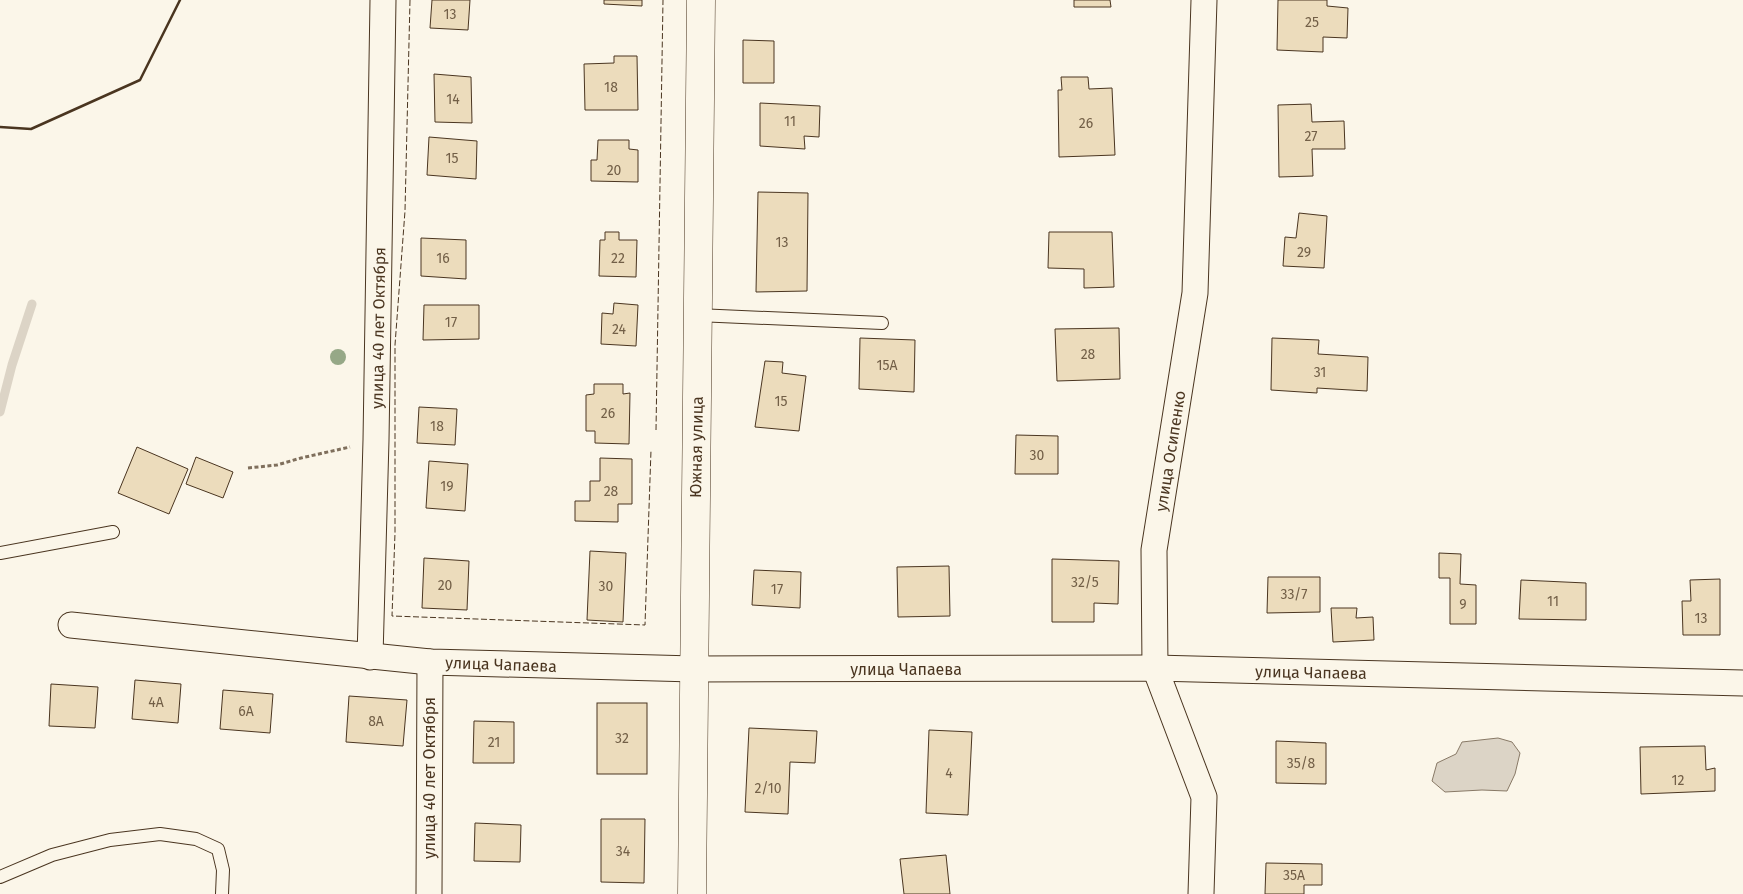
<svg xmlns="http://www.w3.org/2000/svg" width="1743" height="894" font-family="'Fira Sans',sans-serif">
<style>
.water{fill:#dcd4c6;stroke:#887966}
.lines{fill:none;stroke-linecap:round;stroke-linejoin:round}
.stream{stroke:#dcd4c6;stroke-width:9}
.building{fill:#ecdcbc;stroke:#4a3520}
.service-casing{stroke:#4a3520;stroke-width:14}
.minor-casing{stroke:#4a3520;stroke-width:27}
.tertiary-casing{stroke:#4a3520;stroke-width:29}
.path{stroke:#7f6f5c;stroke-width:3;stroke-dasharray:4 2.5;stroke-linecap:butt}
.service{stroke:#fbf6e9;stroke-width:12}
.minor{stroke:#fbf6e9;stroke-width:25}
.tertiary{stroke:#fbf6e9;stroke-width:28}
.fence{stroke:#4a3520;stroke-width:1;stroke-dasharray:6 2.5;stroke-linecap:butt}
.wall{stroke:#4a3520;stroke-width:2.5}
.tree{fill:#96a887}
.labels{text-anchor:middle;stroke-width:4;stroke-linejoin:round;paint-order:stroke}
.number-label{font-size:14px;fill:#725f47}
.street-label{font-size:16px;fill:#4a3520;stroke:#fbf6e9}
</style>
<rect width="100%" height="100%" fill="#fbf6e9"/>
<path class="water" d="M1498,738L1512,742L1520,753L1515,774L1507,791L1482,790L1445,792L1432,781L1437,763L1456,754L1462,742Z"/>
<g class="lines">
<path class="stream" d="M0,412L12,365L32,304"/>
</g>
<g class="building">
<path d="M432,0H470L468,30L430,28Z"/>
<path d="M604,0H642V6L604,4Z"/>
<path d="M1074,0H1110L1111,7H1074Z"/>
<path d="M1278,0H1327V6L1348,8L1347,38L1323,37V52L1277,50Z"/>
<path d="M743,40L774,41V83H743Z"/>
<path d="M614,56H637L638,110H585L584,64L614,63Z"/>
<path d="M434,74L471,77L472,123L435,122Z"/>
<path d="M1061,77H1088L1089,89L1112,88L1115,155L1059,157L1058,90H1062Z"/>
<path d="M760,103L820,106L819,137L804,136L805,149L760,146Z"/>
<path d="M1311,104L1312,122L1344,121L1345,149H1312L1313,176L1279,177L1278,105Z"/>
<path d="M429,137L477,141L476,179L427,175Z"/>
<path d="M598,140H629V149L638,150V182L591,181V160H597Z"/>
<path d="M758,192L808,193L807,291L756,292Z"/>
<path d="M1299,213L1327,216L1324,268L1283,266L1285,237L1296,238Z"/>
<path d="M605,232H619V240H637L636,277L599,276L600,240H605Z"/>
<path d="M1049,232H1112L1114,287L1084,288V269L1048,268Z"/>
<path d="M421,238L466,240V279L421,276Z"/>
<path d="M614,303L638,305L636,346L601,344L602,313L613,314Z"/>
<path d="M424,305H479V339L423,340Z"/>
<path d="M1119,328L1120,379L1057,381L1055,329Z"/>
<path d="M860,338L915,340L914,392L859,389Z"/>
<path d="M1272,338L1319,340L1318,354L1368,357L1367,391L1317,388V393L1271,390Z"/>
<path d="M765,361L783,362L782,373L806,376L799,431L755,427Z"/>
<path d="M594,384H623V394L630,393L629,444L595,443V431H586V395L594,394Z"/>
<path d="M419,407L457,409L455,445L417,443Z"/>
<path d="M1016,435L1058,436V474H1015Z"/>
<path d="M137,447L188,469L169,514L118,493Z"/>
<path d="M196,457L233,472L223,498L186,484Z"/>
<path d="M600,458L632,459V504H618V522L575,521V501H590V481H600Z"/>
<path d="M429,461L468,464L465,511L426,508Z"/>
<path d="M590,551L626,553L623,622L587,620Z"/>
<path d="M1439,553L1461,554L1460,584L1476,585V624H1450V578H1439Z"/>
<path d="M424,558L469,561L467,610L422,608Z"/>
<path d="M1052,559L1119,561L1118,604L1094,603V622H1052Z"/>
<path d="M949,566L950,616L898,617L897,567Z"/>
<path d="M754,570L801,572L800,608L752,605Z"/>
<path d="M1268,577H1320V612L1267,613Z"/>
<path d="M1720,579V635H1683L1682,601H1691L1690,580Z"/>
<path d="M1521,580L1586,583V620L1519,619Z"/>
<path d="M1331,608H1357L1356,618L1373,617L1374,640L1333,642Z"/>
<path d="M135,680L181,684L178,723L132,719Z"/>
<path d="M51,684L98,687L95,728L49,726Z"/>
<path d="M223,690L273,694L270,733L220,729Z"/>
<path d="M349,696L407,700L403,746L346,742Z"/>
<rect x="597" y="703" width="50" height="71"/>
<path d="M474,721L514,722V763H473Z"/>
<path d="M749,728L817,731L815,763L790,762L788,814L745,812Z"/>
<path d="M929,730L972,732L968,815L926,813Z"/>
<path d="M1276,741L1326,743V784L1276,783Z"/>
<path d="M1705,746L1706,770L1715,768V791L1641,794L1640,747Z"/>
<path d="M601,819H645L644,883L601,882Z"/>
<path d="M475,823L521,825L520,862L474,861Z"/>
<path d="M946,855L950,894H904L900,859Z"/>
<path d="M1266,863L1322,864V885H1304V894H1265Z"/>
</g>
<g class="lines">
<defs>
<g id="service">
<path d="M697,315L882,323"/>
<path d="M0,553L113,532"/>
<path d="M0,877L52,855L110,840L160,834L196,839L218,849L223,870L222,894"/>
</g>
<g id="minor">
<path d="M71,625L430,662L694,669L1155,668L1743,683"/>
<path d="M370,657L376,440L383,0"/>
<path d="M429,894L430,662"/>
<path d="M1201,894L1204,797L1155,668L1154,550L1195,293L1204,0"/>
</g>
<path id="tertiary" d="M692,894L701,0"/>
</defs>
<use href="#service" class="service-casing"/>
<use href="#minor" class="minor-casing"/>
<use href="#tertiary" class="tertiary-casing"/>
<path class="path" d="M248,468L277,465L301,458L350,447"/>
<use href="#service" class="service"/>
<use href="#minor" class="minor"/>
<use href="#tertiary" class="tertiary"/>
<g class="fence">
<path d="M410,0L405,211L395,345V533L392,616L645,625L651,450"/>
<path d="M656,430L663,0"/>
</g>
<path class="wall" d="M0,127L31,129L140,80L180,0"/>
</g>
<circle class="tree" cx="338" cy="357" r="8"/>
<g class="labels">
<g class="number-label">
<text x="450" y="19">13</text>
<text x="1312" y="27">25</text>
<text x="611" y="92">18</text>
<text x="453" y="104">14</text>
<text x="790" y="126">11</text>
<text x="1086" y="128">26</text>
<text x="1311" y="141">27</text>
<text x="452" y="163">15</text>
<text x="614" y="175">20</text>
<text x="782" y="247">13</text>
<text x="1304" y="257">29</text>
<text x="443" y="263">16</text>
<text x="618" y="263">22</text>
<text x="451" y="327">17</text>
<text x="619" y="334">24</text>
<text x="1088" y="359">28</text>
<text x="887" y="370">15А</text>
<text x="1320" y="377">31</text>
<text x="781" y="406">15</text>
<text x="608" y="418">26</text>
<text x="437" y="431">18</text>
<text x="1037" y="460">30</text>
<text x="447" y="491">19</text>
<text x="611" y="496">28</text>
<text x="1085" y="587">32/5</text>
<text x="445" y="590">20</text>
<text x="606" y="591">30</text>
<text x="777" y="594">17</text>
<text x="1294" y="599">33/7</text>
<text x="1553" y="606">11</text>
<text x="1463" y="609">9</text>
<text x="1701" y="623">13</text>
<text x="156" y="707">4А</text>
<text x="246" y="716">6А</text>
<text x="376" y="726">8А</text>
<text x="622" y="743">32</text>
<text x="494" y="747">21</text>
<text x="1301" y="768">35/8</text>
<text x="949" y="778">4</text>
<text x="1678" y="785">12</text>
<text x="768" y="793">2/10</text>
<text x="623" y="856">34</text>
<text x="1294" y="880">35А</text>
</g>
<g class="street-label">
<text transform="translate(378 328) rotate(-89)" y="6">улица 40 лет Октября</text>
<text transform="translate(696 447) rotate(-89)" y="6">Южная улица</text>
<text transform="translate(1170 451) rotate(-81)" y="6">улица Осипенко</text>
<text transform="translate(501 664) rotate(2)" y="6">улица Чапаева</text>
<text x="906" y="675">улица Чапаева</text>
<text transform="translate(1311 672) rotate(1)" y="6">улица Чапаева</text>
<text transform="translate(429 778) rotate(-90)" y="6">улица 40 лет Октября</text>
</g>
</g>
</svg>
